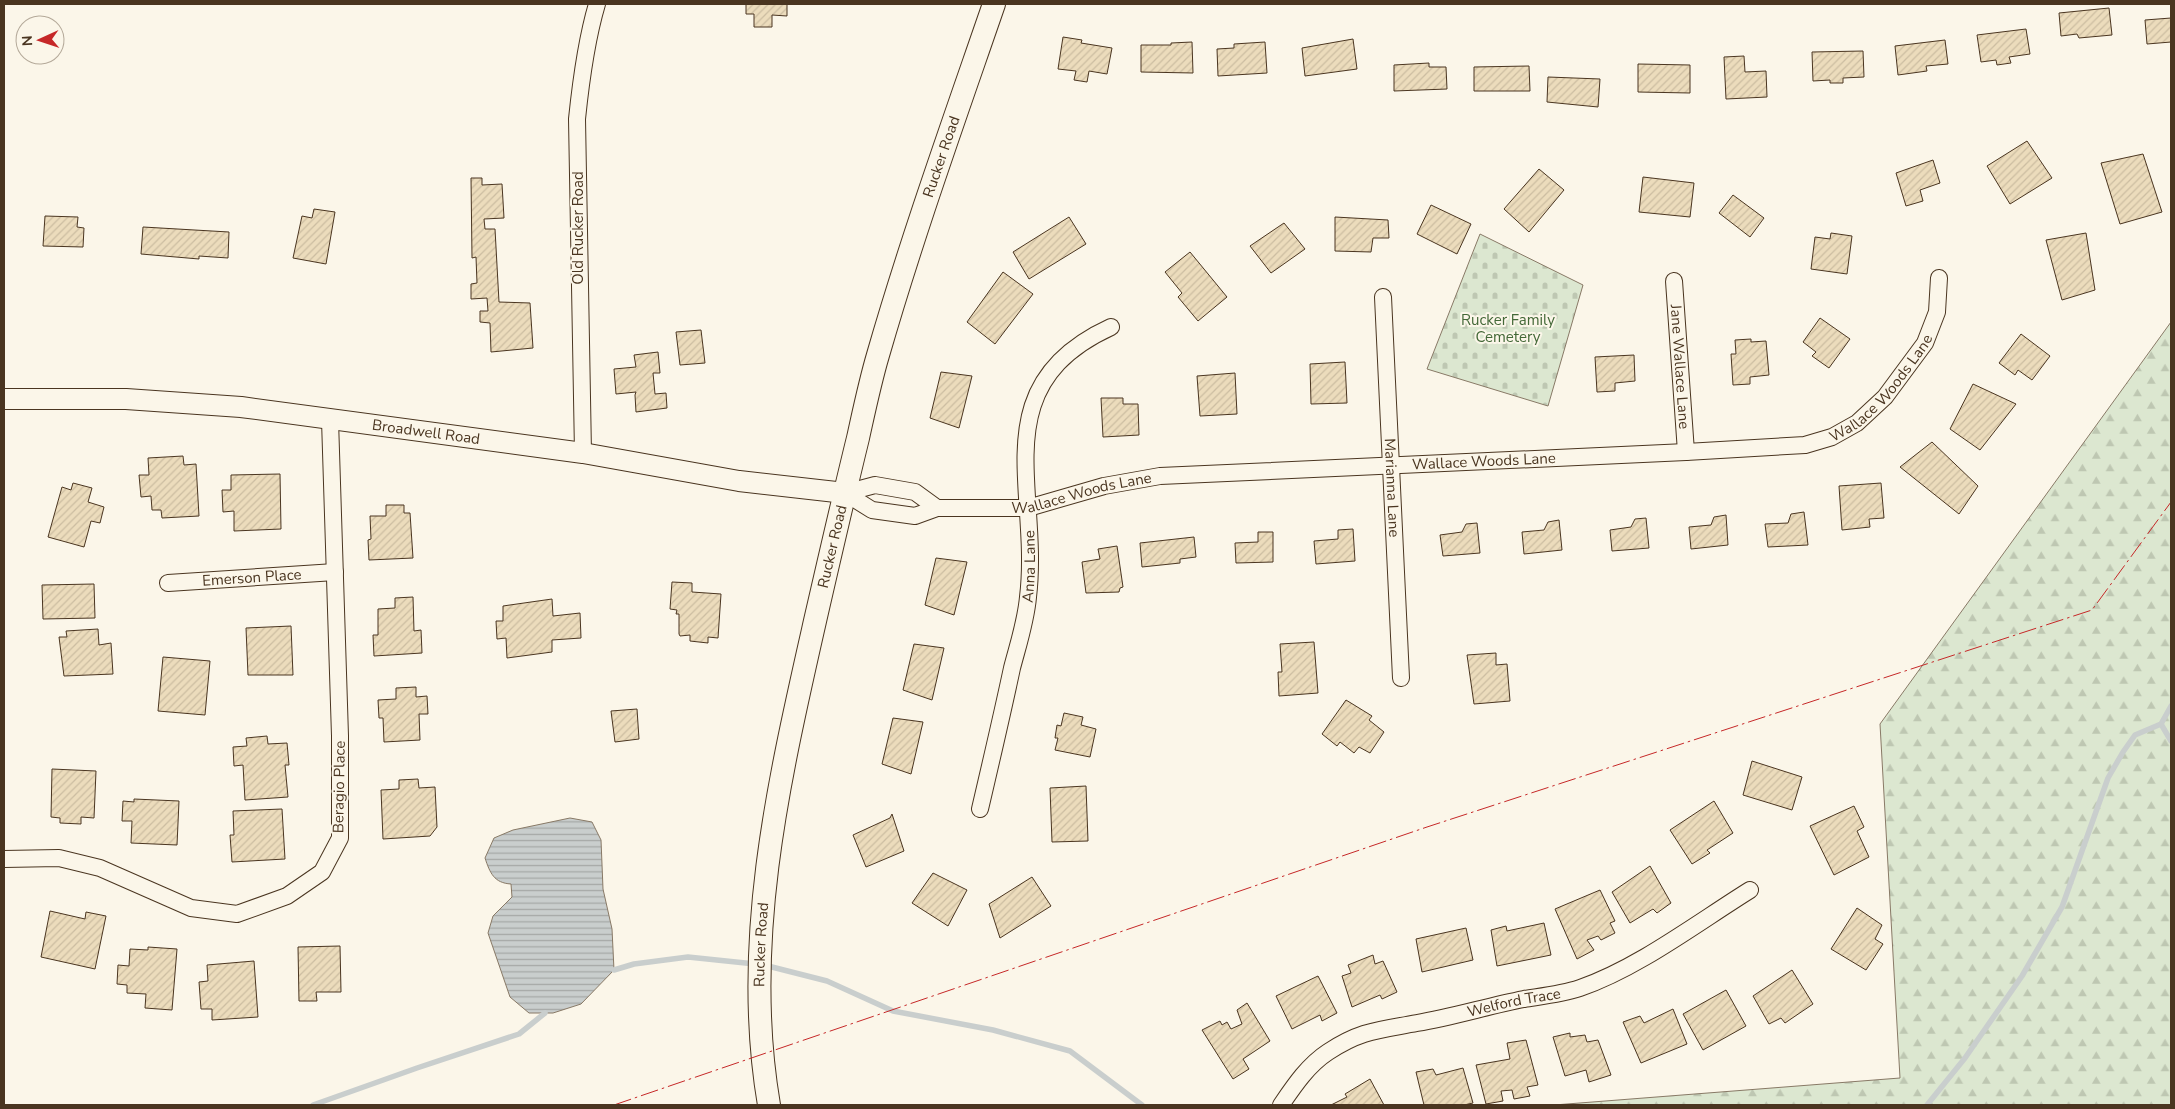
<svg xmlns="http://www.w3.org/2000/svg" width="2175" height="1109" font-family="'Nunito Sans',sans-serif">
<style>
.forest{fill:url(#forest-firs);stroke:#887966}
.cemetery{fill:url(#cemetery-stones);stroke:#887966}
.water{fill:url(#water-rules);stroke:#887966}
.lines{fill:none;stroke-linecap:round;stroke-linejoin:round}
.stream{stroke:#c9cecd;stroke-width:5.5}
.building{fill:url(#building-hatch);stroke:#4a3520}
.minor-casing{stroke:#4a3520;stroke-width:18}
.tertiary-casing{stroke:#4a3520;stroke-width:22}
.secondary-casing{stroke:#4a3520;stroke-width:24}
.minor{stroke:#fbf6e9;stroke-width:16}
.tertiary{stroke:#fbf6e9;stroke-width:20}
.secondary{stroke:#fbf6e9;stroke-width:22}
.power{stroke:#c62828;stroke-width:1;stroke-dasharray:18 4 2.5 4;stroke-linecap:butt}
.labels{text-anchor:middle;stroke-width:4;stroke-linejoin:round;paint-order:stroke}
.street-label{font-size:15px;fill:#4a3520;stroke:#fbf6e9}
.park-label{font-size:15px;fill:#436837;stroke:#fbf6e9}
</style>
<defs>
<pattern id="forest-firs" width="22" height="20" patternUnits="userSpaceOnUse" patternTransform="scale(1.25)"><rect width="22" height="20" fill="#dce7d0"/><path d="M5 1l3.5 6h-7zM16 11l3.5 6h-7z" fill="#bec7b2"/></pattern>
<pattern id="cemetery-stones" width="16" height="16" patternUnits="userSpaceOnUse" patternTransform="scale(1.25)"><rect width="16" height="16" fill="#dce7d0"/><path d="M2 7V4a2 2 0 0 1 4 0v3zM10 15v-3a2 2 0 0 1 4 0v3z" fill="#bec7b2"/></pattern>
<pattern id="water-rules" width="6" height="5" patternUnits="userSpaceOnUse" patternTransform="scale(1.25)"><rect width="6" height="5" fill="#c9cecd"/><path d="M0 2.5h6" fill="none" stroke="#a5a8a6"/></pattern>
<pattern id="building-hatch" width="6" height="6" patternUnits="userSpaceOnUse" patternTransform="scale(1.25)"><rect width="6" height="6" fill="#ecdcbc"/><path d="M-1 1l2-2M0 6l6-6M5 7l2-2" fill="none" stroke="#ccbda1"/></pattern>
</defs>
<rect width="100%" height="100%" fill="#fbf6e9"/>
<path class="forest" d="M2171,322V1105H1554L1900,1078L1880,724Z"/>
<path class="cemetery" d="M1480,234L1583,285L1548,406L1427,369Z"/>
<path class="water" d="M570,818L592,822L601,840L603,889L612,929L614,970L581,1004L553,1013H529L510,997L488,933L493,916L512,897L511,884C494,883 490,873 485,858L494,838L513,830Z"/>
<g class="lines">
<g class="stream">
<path d="M2161,724L2171,741"/>
<path d="M764,965L827,981L893,1011L993,1030L1070,1051L1142,1105"/>
<path d="M614,970L634,964L688,957L755,964"/>
<path d="M313,1105L417,1068L519,1034L545,1013"/>
<path d="M1927,1105L1965,1058L2022,976L2062,907L2108,778L2123,752L2135,735L2161,724L2171,706"/>
</g>
</g>
<g class="building">
<path d="M746,4H787V16L772,15V27H754V14H746Z"/>
<path d="M2109,8L2112,35L2079,38L2077,34L2061,36L2059,13Z"/>
<path d="M2171,18V42L2147,44L2145,20Z"/>
<path d="M2026,29L2030,54L2009,57L2011,63L1997,65L1996,60L1981,62L1977,35Z"/>
<path d="M1063,37L1082,40L1081,43L1112,48L1107,74L1089,71L1087,82L1074,80L1076,71L1058,69Z"/>
<path d="M1353,39L1357,69L1305,76L1302,48Z"/>
<path d="M1945,40L1948,64L1926,66L1927,71L1898,75L1895,46Z"/>
<path d="M1192,42L1193,73L1141,72V45H1171V43Z"/>
<path d="M1265,42L1267,73L1218,76L1217,49L1234,48V44Z"/>
<path d="M1863,51L1864,77L1843,78V83H1830V80L1813,81L1812,52Z"/>
<path d="M1744,56L1745,72L1766,71L1767,97L1726,99L1724,57Z"/>
<path d="M1429,63V67H1446L1447,89L1394,91V65Z"/>
<path d="M1638,64L1690,65V93L1638,92Z"/>
<path d="M1529,66L1530,91H1474V67Z"/>
<path d="M1548,77L1600,79L1598,107L1547,102Z"/>
<path d="M2027,141L2052,178L2010,204L1987,166Z"/>
<path d="M2143,154L2162,212L2120,224L2101,163Z"/>
<path d="M1933,160L1940,183L1920,190L1923,201L1906,206L1896,173Z"/>
<path d="M1539,169L1564,190L1529,232L1504,209Z"/>
<path d="M1643,177L1694,183L1690,217L1639,212Z"/>
<path d="M471,178H482V185L502,184L504,218L484,219L485,229H495L499,302L530,303L533,348L491,352L490,323L480,322V311H488L487,298L471,299V284L477,283L476,257L472,258Z"/>
<path d="M1733,195L1764,218L1750,237L1719,213Z"/>
<path d="M1431,205L1471,224L1457,254L1417,234Z"/>
<path d="M314,209L335,212L326,264L293,258L302,216L312,218Z"/>
<path d="M45,216L78,217L77,227L84,228L83,247L43,246Z"/>
<path d="M1069,217L1086,244L1029,279L1013,252Z"/>
<path d="M1335,217L1388,220L1389,238H1373L1371,252L1335,251Z"/>
<path d="M1284,223L1305,249L1271,273L1250,246Z"/>
<path d="M143,227L229,232L228,258L199,256V259L141,254Z"/>
<path d="M1831,233L1852,236L1847,274L1811,269L1815,237L1830,239Z"/>
<path d="M2086,233L2095,290L2062,300L2046,240Z"/>
<path d="M1190,252L1227,297L1198,321L1178,297L1182,293L1165,272Z"/>
<path d="M1003,272L1033,294L995,344L967,322Z"/>
<path d="M1820,318L1850,339L1829,368L1812,356L1816,352L1803,342Z"/>
<path d="M701,330L705,363L680,365L676,332Z"/>
<path d="M2021,334L2050,356L2032,380L2018,370L2015,375L1999,363Z"/>
<path d="M1751,339V342L1766,341L1769,375L1750,377V384L1733,385L1731,354H1736L1735,340Z"/>
<path d="M658,352L660,373H653L655,394L666,393L667,408L636,412L635,395L636,392L616,394L614,369L636,367L634,355Z"/>
<path d="M1634,355L1635,381L1615,383V391L1597,392L1595,357Z"/>
<path d="M1345,362L1347,403L1311,404L1310,364Z"/>
<path d="M941,372L972,376L959,428L930,418Z"/>
<path d="M1235,373L1237,414L1200,416L1197,376Z"/>
<path d="M1973,384L2016,404L1980,450L1950,429Z"/>
<path d="M1101,398H1123V404H1138L1139,435L1103,437Z"/>
<path d="M1932,442L1978,486L1959,514L1900,467Z"/>
<path d="M183,456L184,465L196,464L199,516L162,518L161,510H152L151,496L141,497L139,475H149L148,458Z"/>
<path d="M280,474L281,529L234,531V511L223,512L222,490H231V475Z"/>
<path d="M73,483L92,488L88,502L104,507L100,523L91,521L84,547L48,537L62,487L71,490Z"/>
<path d="M1881,483L1884,518L1869,519L1870,527L1842,530L1839,486Z"/>
<path d="M386,505H404V513H410L413,558L369,560L368,540L371,539L370,516H386Z"/>
<path d="M1804,512L1808,545L1768,547L1765,524L1788,523L1791,514Z"/>
<path d="M1726,515L1728,545L1691,549L1689,527L1711,525L1714,517Z"/>
<path d="M1646,518L1649,548L1612,551L1610,530L1631,527L1635,519Z"/>
<path d="M1559,520L1562,550L1524,554L1522,532L1544,530L1548,522Z"/>
<path d="M1477,523L1480,553L1443,556L1440,535L1462,532L1466,524Z"/>
<path d="M1353,529L1355,561L1316,564L1314,541L1338,539V530Z"/>
<path d="M1258,532H1273V562L1236,563L1235,543L1258,542Z"/>
<path d="M1194,537L1196,557L1180,559V563L1142,567L1140,543Z"/>
<path d="M1117,546L1123,587L1120,588L1119,592L1086,593L1082,562L1100,559L1098,549Z"/>
<path d="M936,558L967,562L954,615L925,605Z"/>
<path d="M672,582L692,583V592L721,594L718,638L708,637V643L690,641V635L680,636L679,634V614H676L677,610L670,609Z"/>
<path d="M94,584L95,618L43,619L42,585Z"/>
<path d="M413,597L414,631L421,630L422,653L374,656L373,635H378V609L395,608V598Z"/>
<path d="M552,599L553,616L580,613L581,638L552,640V652L507,658L506,638L497,639L496,621H503V606Z"/>
<path d="M291,626L293,675H248L246,628Z"/>
<path d="M98,629L99,645L111,643L113,674L64,676L59,637H67L66,631Z"/>
<path d="M1314,642L1318,693L1279,696L1278,672H1282L1280,644Z"/>
<path d="M914,644L944,648L932,700L903,690Z"/>
<path d="M1496,653V665L1507,664L1510,701L1474,704L1467,655Z"/>
<path d="M163,657L210,661L205,715L158,711Z"/>
<path d="M416,687V697L427,696L428,714H419L420,740L384,742L383,718H379L378,700L396,699V688Z"/>
<path d="M1346,700L1372,716L1369,720L1384,732L1370,753L1359,747L1354,753L1340,742L1337,746L1322,734Z"/>
<path d="M637,709L639,739L615,742L611,711Z"/>
<path d="M1064,713L1083,717L1081,725L1096,729L1090,757L1055,750L1058,738H1055L1057,725L1061,726Z"/>
<path d="M893,718L923,722L911,774L882,764Z"/>
<path d="M267,736L268,744L287,743L289,765H285L288,797L245,800L243,765L234,766L233,747L247,746L246,738Z"/>
<path d="M1752,761L1802,777L1792,810L1743,795Z"/>
<path d="M52,769L96,771L94,818L81,817V824L60,823V818L51,817Z"/>
<path d="M418,779L419,788L435,787L437,827L430,836L383,839L381,790L399,789V780Z"/>
<path d="M1086,786L1088,841L1052,842L1050,788Z"/>
<path d="M134,799L179,801L177,845L131,843L132,821H122L123,801L134,802Z"/>
<path d="M1714,801L1733,833L1707,850L1710,853L1692,864L1670,830Z"/>
<path d="M1854,806L1864,827L1857,831L1869,857L1834,875L1810,826Z"/>
<path d="M282,809L285,859L232,862L230,835H234L233,811Z"/>
<path d="M892,814L904,851L866,867L853,835L890,818Z"/>
<path d="M1650,866L1671,903L1657,913L1653,909L1630,923L1612,892Z"/>
<path d="M933,873L967,890L948,926L912,903Z"/>
<path d="M1032,877L1051,906L1000,938L989,904Z"/>
<path d="M1600,890L1615,921L1610,923L1615,933L1601,940L1598,936L1587,940L1594,950L1577,959L1555,909Z"/>
<path d="M1857,908L1882,925L1875,939L1883,944L1866,970L1831,949Z"/>
<path d="M50,911L85,919L86,912L106,916L95,969L41,957Z"/>
<path d="M1544,923L1551,955L1497,966L1491,930L1506,926L1507,931Z"/>
<path d="M1466,928L1473,960L1422,972L1416,939Z"/>
<path d="M340,946L341,992H316L317,1001H299L298,947Z"/>
<path d="M148,947L177,949L172,1010L145,1008L146,994L127,993V985L117,984L118,965L129,966L130,949L148,950Z"/>
<path d="M1373,955L1375,964L1383,961L1397,992L1382,999L1380,995L1352,1007L1342,976L1351,973L1348,965Z"/>
<path d="M254,961L258,1017L212,1020V1009H201L199,982L208,981L207,965Z"/>
<path d="M1792,970L1813,1004L1785,1023L1781,1018L1769,1024L1753,996Z"/>
<path d="M1318,976L1337,1013L1322,1021L1320,1015L1292,1029L1276,996Z"/>
<path d="M1726,990L1746,1026L1703,1050L1683,1014Z"/>
<path d="M1247,1003L1270,1041L1243,1059L1249,1069L1233,1079L1202,1030L1220,1021L1222,1025L1227,1022L1231,1029L1242,1024L1237,1010Z"/>
<path d="M1673,1009L1687,1044L1641,1063L1623,1022L1640,1016L1644,1023Z"/>
<path d="M1570,1033V1037L1585,1035L1587,1042L1598,1040L1611,1075L1589,1082L1586,1070L1565,1076L1553,1037Z"/>
<path d="M1526,1040L1538,1085L1527,1087L1530,1096L1514,1099L1512,1090L1501,1091L1503,1101L1486,1104L1476,1065L1510,1059L1507,1043Z"/>
<path d="M1463,1068L1473,1103L1464,1105H1424L1416,1072L1433,1069L1436,1075Z"/>
<path d="M1370,1079L1384,1105H1331L1347,1097L1345,1094Z"/>
</g>
<g class="lines">
<defs>
<g id="minor">
<path id="s1" d="M1674,281L1686,452"/>
<path id="s2" d="M1383,297L1401,678"/>
<path d="M583,453L577,119C581,80 586,41 597,4"/>
<path id="s3" d="M845,493L872,510L915,516L937,508H1028L1104,486L1160,476L1686,452L1805,445L1832,437L1857,423L1885,397L1925,343L1937,312L1939,278"/>
<path d="M845,493L875,485L915,492L937,508"/>
<path id="s4" d="M168,583L335,572"/>
<path id="s5" d="M980,809C991,762 1002,715 1012,668C1018,645 1026,621 1028,597C1041,489 982,386 1111,327"/>
<path d="M4,859L59,858L100,868L191,908L237,914L287,896L322,872L340,838V736L330,420"/>
<path id="s6" d="M1281,1105C1294,1086 1308,1065 1328,1052C1361,1030 1380,1030 1417,1023C1453,1017 1488,1006 1524,999C1543,996 1562,994 1580,988C1638,968 1697,923 1750,890"/>
</g>
<g id="tertiary">
<path id="s7" d="M4,399H126L241,407L583,453L739,481L845,493"/>
</g>
<g id="secondary">
<path id="s8" d="M769,1105C741,942 779,780 815,621C829,560 843,499 858,438C864,411 870,382 878,355C912,237 954,120 994,4"/>
</g>
</defs>
<use href="#minor" class="minor-casing"/>
<use href="#tertiary" class="tertiary-casing"/>
<use href="#secondary" class="secondary-casing"/>
<use href="#minor" class="minor"/>
<use href="#tertiary" class="tertiary"/>
<use href="#secondary" class="secondary"/>
<path class="power" d="M614,1105L1427,827L2092,610L2171,502"/>
</g>
<g class="labels">
<g class="street-label">
<text dy="5" stroke="none"><textPath href="#s8" startOffset="971">Rucker Road</textPath></text>
<text transform="translate(578 228) rotate(-90)" y="5">Old Rucker Road</text>
<text dy="5" stroke="none"><textPath href="#s1" startOffset="86">Jane Wallace Lane</textPath></text>
<text dy="5" stroke="none"><textPath href="#s3" startOffset="1070">Wallace Woods Lane</textPath></text>
<text dy="5" stroke="none"><textPath href="#s7" startOffset="424">Broadwell Road</textPath></text>
<text dy="5" stroke="none"><textPath href="#s3" startOffset="650">Wallace Woods Lane</textPath></text>
<text dy="5" stroke="none"><textPath href="#s2" startOffset="191">Marianna Lane</textPath></text>
<text dy="5" stroke="none"><textPath href="#s3" startOffset="245">Wallace Woods Lane</textPath></text>
<text dy="5" stroke="none"><textPath href="#s8" startOffset="566">Rucker Road</textPath></text>
<text dy="5" stroke="none"><textPath href="#s5" startOffset="248">Anna Lane</textPath></text>
<text dy="5" stroke="none"><textPath href="#s4" startOffset="84">Emerson Place</textPath></text>
<text transform="translate(339 787) rotate(-89)" y="5">Beragio Place</text>
<text dy="5" stroke="none"><textPath href="#s8" startOffset="161">Rucker Road</textPath></text>
<text dy="5" stroke="none"><textPath href="#s6" startOffset="265">Welford Trace</textPath></text>
</g>
<g class="park-label">
<text x="1508" y="325">Rucker Family<tspan x="1508" dy="17">Cemetery</tspan></text>
</g>
</g>
<rect width="2175" height="1109" fill="none" stroke="#4a3520" stroke-width="10"/>
<g transform="translate(40 40) rotate(267)"><circle r="24" fill="#fbf6e9" stroke="#b4a999"/>
<path d="M0-4L9 19L0 12L-9 19Z" fill="#c62828"/>
<text y="-8" font-size="14" font-weight="bold" text-anchor="middle" fill="#4a3520">N</text>
</g>
</svg>
